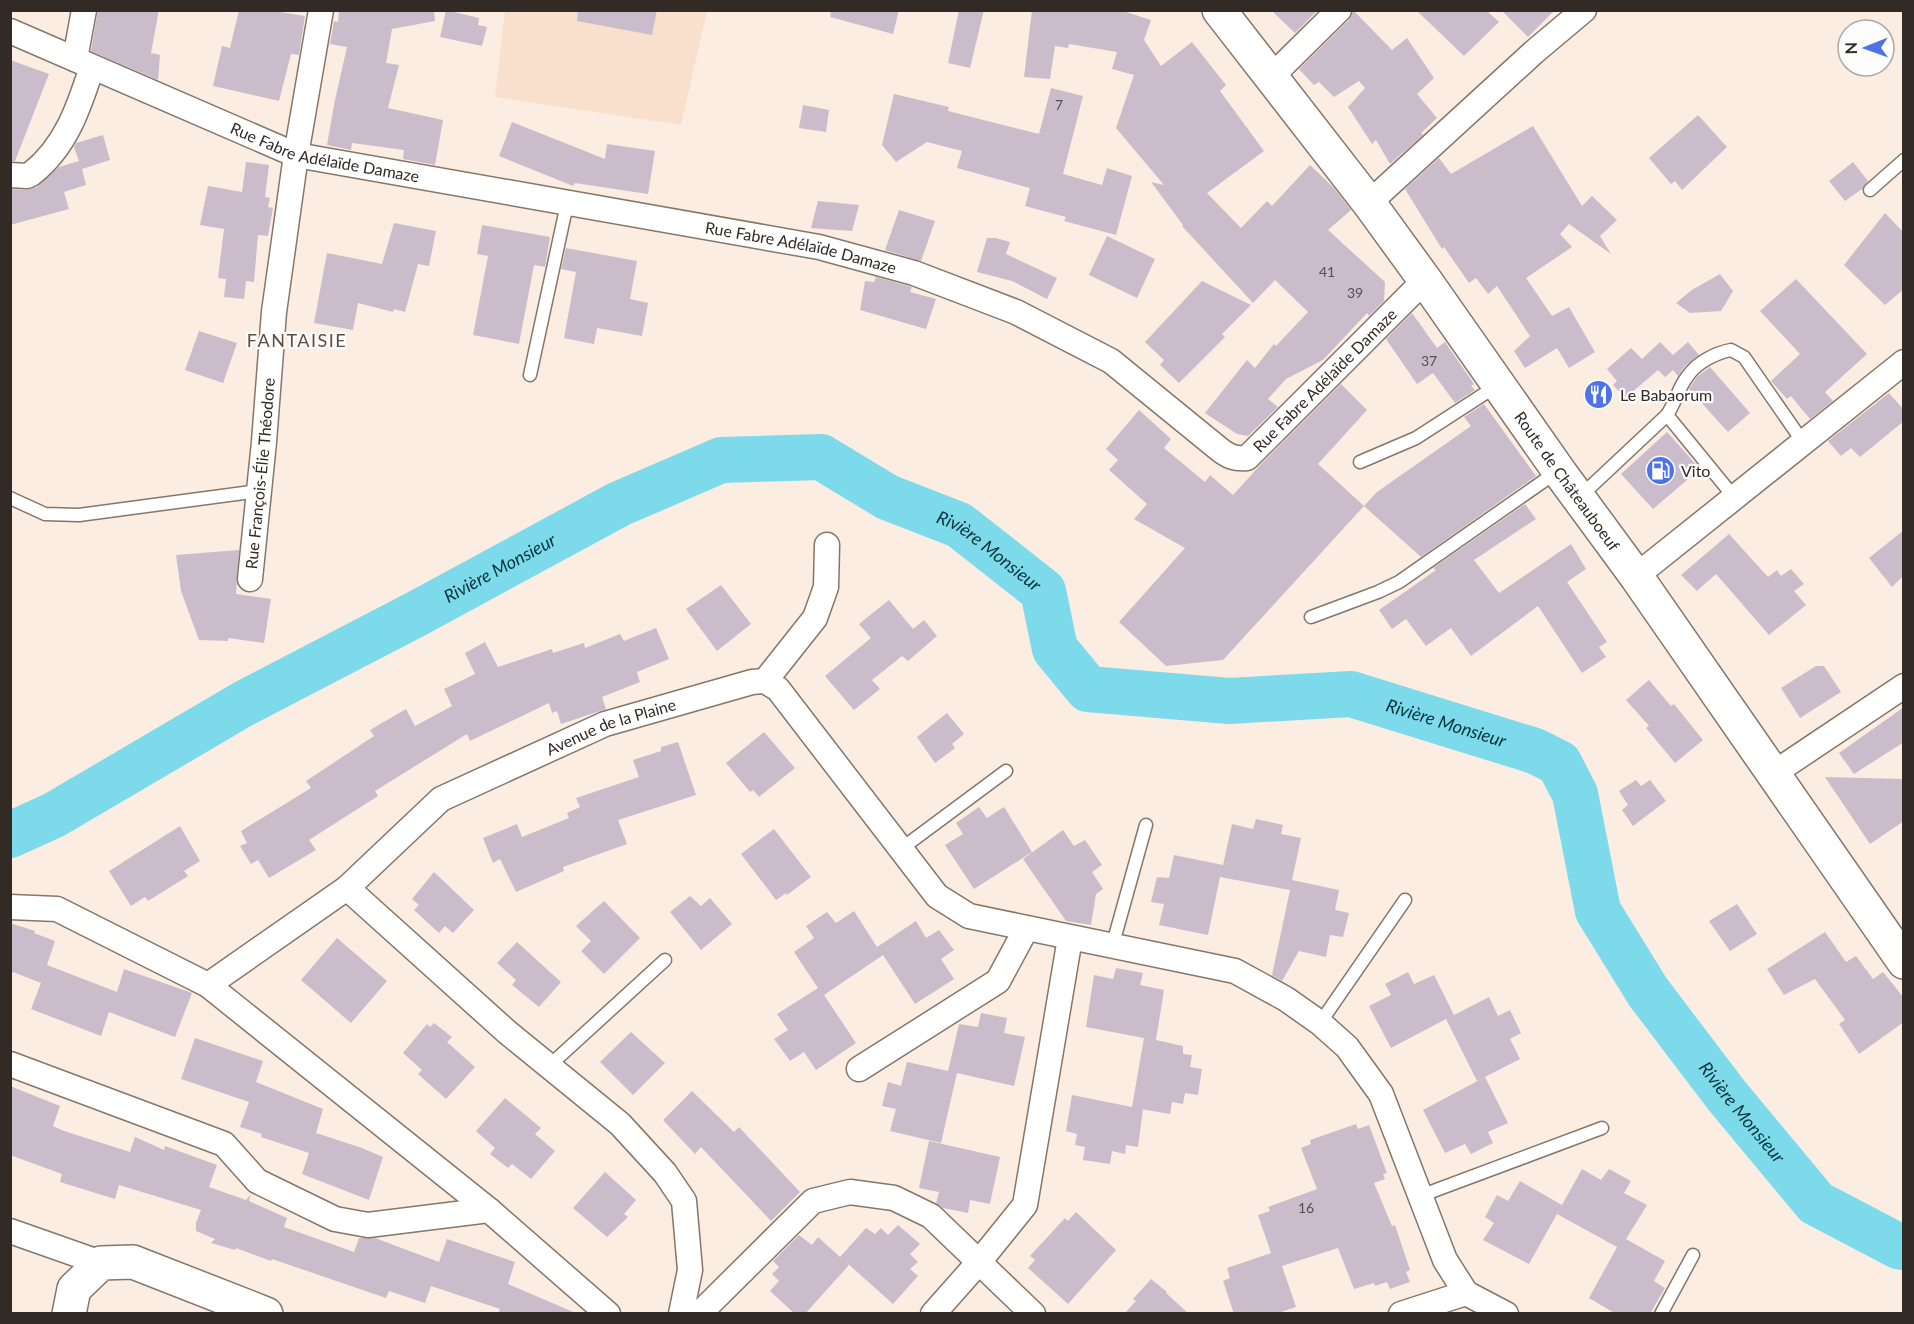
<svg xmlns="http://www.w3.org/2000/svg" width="1914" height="1324" font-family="Lato,sans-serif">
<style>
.built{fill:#f9e0cc}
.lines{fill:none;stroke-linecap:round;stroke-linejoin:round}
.river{stroke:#7cdaeb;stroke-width:46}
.building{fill:#cbbccc}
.service-casing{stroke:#867669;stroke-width:15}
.minor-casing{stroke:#867669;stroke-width:27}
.secondary-casing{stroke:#867669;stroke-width:36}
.service{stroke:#fff;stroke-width:12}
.minor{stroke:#fff;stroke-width:24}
.secondary{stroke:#fff;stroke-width:33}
.labels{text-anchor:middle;stroke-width:4.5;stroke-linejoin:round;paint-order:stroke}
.number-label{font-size:14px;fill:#584e4f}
.street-label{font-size:16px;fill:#312a25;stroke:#fdfdfd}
.poi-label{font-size:16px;fill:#312a25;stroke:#fdfdfd;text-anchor:start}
.neighbourhood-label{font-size:18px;letter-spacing:1.5px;fill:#5c4c41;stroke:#fdfdfd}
.water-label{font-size:18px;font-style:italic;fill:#05343b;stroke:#fdfdfd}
</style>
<rect width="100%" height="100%" fill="#fcede2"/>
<path class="built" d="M505,11H707L681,125L495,97Z"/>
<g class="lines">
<path class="river" id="s1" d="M10,835L54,815L243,704L418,613L619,504L721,460L821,457L887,497L959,525L1043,591L1055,649L1088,689L1229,701L1351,694L1535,751L1559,763L1575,794L1598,911L1648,992L1727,1096L1816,1203L1898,1246L1904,1247"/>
</g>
<g class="building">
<path d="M98,10H159L151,53L160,55L158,80L91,51Z"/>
<path d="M239,10H268L305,16L299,55L291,54L279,101L213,86L222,46L230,48Z"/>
<path d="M339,10H434L435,21L392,29L386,63L399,65L388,108L443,120L435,165L403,159L404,150L352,143L351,150L327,145L335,100L347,47L330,44L334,21L338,22Z"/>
<path d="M446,10L479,18L478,25L487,27L482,46L440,37Z"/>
<path d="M578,10H657L652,35L577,21Z"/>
<path d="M831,10H899L893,34L830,17Z"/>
<path d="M959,10H984L970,68L948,63Z"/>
<path d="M1032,10H1120L1151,20L1144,40L1161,66L1192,42L1226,85L1220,91L1264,151L1207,193L1241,228L1267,201L1272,206L1310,165L1334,188L1351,210L1328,230L1385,282L1384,301L1369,316L1367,313L1323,360L1286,379L1268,399L1278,407L1248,436L1237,434L1205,413L1247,360L1255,368L1274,344L1276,346L1308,312L1275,280L1253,303L1182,226L1183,225L1151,182L1164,185L1116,128L1134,75L1112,69L1117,52L1069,44L1068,48L1055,46L1050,79L1024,77Z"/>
<path d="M1271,10H1318L1295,33Z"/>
<path d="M1353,10L1392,50L1407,38L1434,78L1417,94L1437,118L1421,133L1423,135L1390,164L1376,140L1372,144L1348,107L1365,88L1359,81L1334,97L1319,82L1314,85L1299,69L1349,20Z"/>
<path d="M1416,10H1486L1499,22L1464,56Z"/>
<path d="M1501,10H1555L1528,37Z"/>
<path d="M10,60L49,74L15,161H10Z"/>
<path d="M1051,88L1083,96L1063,174L1102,185L1107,168L1132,176L1116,235L1064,221L1066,217L1025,206L1030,188L957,168L962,151L927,142L896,162L882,145L894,94L949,107L948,111L1039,134Z"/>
<path d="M803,105L829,110L826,132L799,128Z"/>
<path d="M1698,115L1727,147L1682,190L1675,181L1671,184L1649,158Z"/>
<path d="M512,122L605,159L607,144L655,151L648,194L575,183L573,186L499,156Z"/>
<path d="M1533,126L1582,206L1592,196L1617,220L1600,236L1611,254L1569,224L1560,234L1572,247L1526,278L1552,316L1569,307L1595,352L1569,368L1557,348L1525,368L1514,351L1530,336L1497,286L1488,294L1476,278L1469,283L1444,247L1442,249L1405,189L1439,158L1451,174Z"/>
<path d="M103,135L110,160L82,169L86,185L64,192L69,209L10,225V189L27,190L37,187L59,167L79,161L74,147L76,143Z"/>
<path d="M246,162L269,165L265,197L270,198L268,207L273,208L268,236L258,235L254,282L246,281L244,299L224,297L226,279L218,278L224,229L200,225L208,186L242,192Z"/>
<path d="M1853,162L1868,181L1862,189L1845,201L1829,181Z"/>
<path d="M818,201L859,205L852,231L811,228Z"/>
<path d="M899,210L935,221L921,261L885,250Z"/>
<path d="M1885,213L1904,233V289L1885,305L1844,265Z"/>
<path d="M394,223L436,231L429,266L418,264L405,312L394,309L393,312L358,303L353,330L314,323L327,253L382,264Z"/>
<path d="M482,225L550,237L545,267L534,265L519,344L473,335L488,256L477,254Z"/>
<path d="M1107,236L1155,259L1137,298L1089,275Z"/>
<path d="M987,238H996L1010,242L1006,254L1057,278L1047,299L1012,281L977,272Z"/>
<path d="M566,248L637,261L630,299L648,303L642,336L597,328L594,344L564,338L576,272L561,269Z"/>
<path d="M1720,274L1733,291L1721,311L1690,313L1676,303L1692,290Z"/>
<path d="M876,277L912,287L910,292L936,299L926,329L860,310L865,281L874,282Z"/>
<path d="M1796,279L1867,354L1825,392L1833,401L1810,419L1791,396L1787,399L1771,381L1800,354L1760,311Z"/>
<path d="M1202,281L1251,305L1222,334L1225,337L1179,383L1160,365L1164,360L1145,342Z"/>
<path d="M1412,313L1437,348L1445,342L1474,384L1471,386L1475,390L1455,403L1433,373L1417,384L1386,339Z"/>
<path d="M199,331L237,343L223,383L185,370Z"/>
<path d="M1660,342L1673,355L1688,342L1699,355L1685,366L1678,376L1673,370L1665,377L1658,370L1625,398L1613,385L1617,381L1607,369L1631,348L1642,359Z"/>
<path d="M1710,367L1750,413L1728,432L1689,389L1697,377Z"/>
<path d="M1341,384L1367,410L1318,464L1364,506L1223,660L1166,666L1119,622L1185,548L1134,519L1147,504L1109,470L1118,460L1106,449L1139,410L1171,439L1164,448L1205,482L1210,475L1233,495L1263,462Z"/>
<path d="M1889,393L1904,410V421L1860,457L1851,448L1841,456L1828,441Z"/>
<path d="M1484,404L1536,476L1421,557L1364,506L1377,492L1471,426L1464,417Z"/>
<path d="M1667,432L1700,469L1653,509L1621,474Z"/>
<path d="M1525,504L1536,519L1474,560L1499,593L1571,544L1586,569L1567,582L1607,642L1599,647L1606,657L1582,673L1538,606L1471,656L1451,628L1426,646L1406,619L1392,629L1379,610L1436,570L1433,568Z"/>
<path d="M1904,530V575L1892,587L1869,558Z"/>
<path d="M1729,534L1768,577L1777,570L1781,576L1791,569L1804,584L1794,591L1806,605L1769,635L1716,574L1697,591L1681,575Z"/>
<path d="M239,550L236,594L271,599L264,643L228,638V641L199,640L181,591L176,555Z"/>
<path d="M721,585L751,624L717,651L686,609Z"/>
<path d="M889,600L913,629L924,620L937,636L908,661L902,656L872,680L880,689L854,710L825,676L871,638L859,624Z"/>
<path d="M656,628L669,659L637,672L640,682L602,697L606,709L561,724L557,711L552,713L549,703L470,741L467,734L375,791L378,796L309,840L316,850L269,878L258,860L251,864L240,846L247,843L241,831L311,788L306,781L374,736L370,730L406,709L415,726L452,706L444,689L475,674L465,653L485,642L498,667L552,649L553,653L584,643L585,648L620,634L624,641Z"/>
<path d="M1816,666H1824L1841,692L1800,718L1781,688Z"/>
<path d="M1649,680L1671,706L1674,704L1703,740L1675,763L1646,728L1649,726L1626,700Z"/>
<path d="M1904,707V742L1854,774L1839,753Z"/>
<path d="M947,713L964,734L952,744L955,748L935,763L917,737Z"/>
<path d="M764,732L795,768L759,797L753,790L750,792L726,763Z"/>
<path d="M678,742L696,795L618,820L627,844L563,867L564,871L516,892L500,859L493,863L483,838L517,824L522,837L569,818L567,813L580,807L576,798L639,777L633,760L661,751V747Z"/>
<path d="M1825,777L1904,779V821L1870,844Z"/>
<path d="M1636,780L1641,786L1650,780L1666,801L1633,826L1622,810L1628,805L1619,791Z"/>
<path d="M979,807L987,818L1004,807L1032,852L974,889L945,845L963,834L956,823Z"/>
<path d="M1256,819L1283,825L1281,834L1301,838L1292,880L1339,890L1335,910L1349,913L1343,937L1330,935L1326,957L1299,951L1282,981L1272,975L1290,890L1220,877L1208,935L1159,925L1164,904L1151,902L1157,877L1169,878L1174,855L1223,865L1232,824L1253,829Z"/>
<path d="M180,826L200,861L184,871L188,876L148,901L145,897L131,906L109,871Z"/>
<path d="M774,829L811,877L787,895L786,893L776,900L741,854Z"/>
<path d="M1063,830L1074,846L1085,840L1102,865L1092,872L1103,889L1096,894L1091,925L1066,921L1023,859Z"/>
<path d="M434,872L474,910L453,933L445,926L439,933L414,910L419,905L412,899Z"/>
<path d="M690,896L701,906L710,898L732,924L701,950L670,912Z"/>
<path d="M604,901L640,938L604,974L581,951L591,941L576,926Z"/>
<path d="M1737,904L1757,934L1730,951L1709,921Z"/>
<path d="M854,911L877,947L916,921L926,938L939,930L954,950L941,959L954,979L915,1004L881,952L883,955L824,995L856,1043L816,1070L804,1052L790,1061L774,1039L788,1030L777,1014L818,988L794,952L814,938L806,926L827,912L836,923Z"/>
<path d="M10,923L35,931L34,933L55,941L47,965L117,992L124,969L192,993L175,1037L109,1012L101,1036L31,1009L41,983L13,972L10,975Z"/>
<path d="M1825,932L1846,962L1856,956L1873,979L1883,972L1904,998V1022L1859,1054L1839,1024L1845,1020L1815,979L1784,995L1767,969Z"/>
<path d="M337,938L387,981L351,1023L301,980Z"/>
<path d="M517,942L561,982L539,1007L512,985L516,980L497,963Z"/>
<path d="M1116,968L1143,973L1140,985L1164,990L1156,1040L1183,1046V1054L1192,1055L1190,1067L1202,1069L1198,1095L1185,1093L1183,1104L1172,1102L1170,1114L1141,1109H1143L1138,1147L1126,1145L1125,1154L1112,1151L1110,1164L1083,1160L1085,1147L1075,1145L1077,1134L1066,1131L1072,1095L1132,1107L1144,1038L1086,1027L1094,975L1113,979Z"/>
<path d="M1408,972L1414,984L1434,975L1454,1015L1489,997L1498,1016L1510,1010L1521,1033L1510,1039L1520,1059L1477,1081L1446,1019L1391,1048L1369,1006L1391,995L1385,984Z"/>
<path d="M981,1013L1007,1018L1004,1033L1025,1037L1014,1086L957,1073L941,1143L890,1131L896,1109L882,1106L888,1082L901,1086L907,1062L948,1071L959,1024L978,1027Z"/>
<path d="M434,1023L452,1037L447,1042L475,1067L446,1099L418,1074L422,1070L403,1053L427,1024L430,1027Z"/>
<path d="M631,1032L665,1063L633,1095L600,1062Z"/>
<path d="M195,1038L263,1061L256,1082L323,1109L316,1133L362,1148L383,1157L369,1200L302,1174L309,1153L261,1137L262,1134L240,1127L249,1102L181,1079Z"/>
<path d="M1485,1077L1508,1123L1488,1132L1493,1143L1471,1154L1465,1144L1445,1153L1423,1110Z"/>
<path d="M10,1086L60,1106L53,1126L64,1131L130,1152L135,1137L164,1150L165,1146L217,1165L209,1187L246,1200L251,1194L249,1201L287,1218L284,1227L354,1252L359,1238H375L439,1262L447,1239L515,1262L508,1284L578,1314H498L500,1309L431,1286L425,1303L389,1291L386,1298L272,1259L271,1261L236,1248L235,1250L211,1243L215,1239L196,1231V1223L201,1210L119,1185L115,1199L60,1182L62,1174L10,1155Z"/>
<path d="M692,1091L734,1132L739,1127L800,1192L771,1221L701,1147L695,1154L663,1120Z"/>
<path d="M505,1098L541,1128L535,1134L555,1151L531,1179L512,1164L508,1168L490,1154L495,1148L476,1131Z"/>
<path d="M1356,1124L1358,1129L1369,1125L1387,1173L1383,1174L1385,1179L1374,1183L1392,1226L1395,1225L1410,1270L1406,1272L1410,1282L1390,1289L1387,1282L1375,1286L1374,1283L1354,1289L1338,1248L1282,1266L1296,1307L1275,1314H1234L1223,1281L1230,1278L1227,1268L1271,1253L1258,1215L1270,1211L1268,1207L1317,1189L1301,1148L1311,1144L1310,1140Z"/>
<path d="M929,1141L1000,1157L990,1204L970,1200L968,1213L943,1208L936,1203L939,1192L919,1188Z"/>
<path d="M1582,1169L1601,1180L1609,1169L1631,1181L1624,1193L1647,1205L1626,1239L1665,1261L1654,1281L1665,1288L1650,1314H1616L1589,1298L1617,1247L1557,1214Z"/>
<path d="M605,1172L636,1200L624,1214L628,1217L607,1237L573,1208Z"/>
<path d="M1520,1181L1562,1205L1529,1264L1483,1240L1494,1223L1485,1217L1497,1195L1508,1201Z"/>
<path d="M1076,1212L1116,1250L1068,1304L1028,1268L1035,1260L1030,1256L1065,1218L1068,1221Z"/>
<path d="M898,1225L920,1244L910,1254L918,1262L910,1269L918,1276L893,1304L846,1262L849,1265L805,1314H795L770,1291L779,1281L772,1274L779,1267L773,1261L799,1235L812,1245L818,1237L840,1257L866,1228L875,1234L881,1228L888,1235Z"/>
<path d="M1151,1279L1167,1292L1166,1293L1189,1314H1124L1136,1301L1133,1299Z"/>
</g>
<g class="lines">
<defs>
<g id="service">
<path d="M1870,190L1904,160"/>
<path d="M530,375L567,204"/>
<path d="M1667,415C1675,403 1679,387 1687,377C1696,363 1715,353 1731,350L1744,357L1803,442"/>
<path d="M1360,462L1416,438L1498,385"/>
<path d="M1579,495L1586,491L1667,415L1734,497"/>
<path d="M10,498L45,514L79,515L259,491"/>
<path d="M1311,617L1378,592L1399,582L1558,471"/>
<path d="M901,849L1006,771"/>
<path d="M1112,947L1146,825"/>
<path d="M1320,1023L1405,900"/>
<path d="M549,1066L665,960"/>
<path d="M1420,1196L1602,1128"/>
<path d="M1661,1314L1693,1255"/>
</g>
<g id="minor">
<path id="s2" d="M10,31L296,155L819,247L914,273L1016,312L1111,361L1219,449C1229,457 1235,459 1247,458L1425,280"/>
<path d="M75,59L84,10"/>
<path d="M1272,76L1339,10"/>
<path d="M10,175L27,176L31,174C66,147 79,107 92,67"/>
<path d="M1369,203L1534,52L1584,10"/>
<path d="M1636,576L1904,362"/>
<path id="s3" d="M250,579L264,442L274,312L296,155L321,10"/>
<path d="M765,681L778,689L937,896L969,916L1235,971L1286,999L1320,1023L1347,1047L1381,1094L1445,1260L1466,1293L1506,1314"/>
<path d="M1774,773L1904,686"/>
<path d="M347,888L507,1032L620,1124L665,1173L684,1201L690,1270L681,1314"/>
<path d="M10,907L57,909L208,985L489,1210L608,1314"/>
<path id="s4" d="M208,985L347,888L441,799L605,724L752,682L765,681L815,618L826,587L827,545"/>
<path d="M10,1064L224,1144L257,1181L335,1219L368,1225L489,1210"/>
<path d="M859,1069L998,981L1026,929"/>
<path d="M10,1231L101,1263"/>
<path d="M699,1314L813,1201L850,1192L894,1198L931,1216L1033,1314"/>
<path d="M933,1314L979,1262L1025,1205L1070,938"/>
<path d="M1401,1314L1466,1293"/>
</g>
<g id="secondary">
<path id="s5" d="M1219,10L1369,203L1425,280L1561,474L1636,576L1904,962"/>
<path d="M69,1314L74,1289L101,1263L133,1262L266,1314"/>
</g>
</defs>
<use href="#service" class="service-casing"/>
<use href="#minor" class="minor-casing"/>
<use href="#secondary" class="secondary-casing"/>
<use href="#service" class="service"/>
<use href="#minor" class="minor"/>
<use href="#secondary" class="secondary"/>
</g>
<defs>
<symbol id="restaurant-disc" viewBox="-11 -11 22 22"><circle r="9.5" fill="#4d73e7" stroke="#fdfdfd"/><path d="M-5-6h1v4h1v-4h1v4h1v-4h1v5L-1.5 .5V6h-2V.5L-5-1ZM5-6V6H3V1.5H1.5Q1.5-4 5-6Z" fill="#fff"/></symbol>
<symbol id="fuel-disc" viewBox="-11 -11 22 22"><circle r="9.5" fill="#4d73e7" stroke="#fdfdfd"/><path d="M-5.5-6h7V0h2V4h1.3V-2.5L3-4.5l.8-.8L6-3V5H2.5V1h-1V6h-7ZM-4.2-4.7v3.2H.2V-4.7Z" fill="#fff"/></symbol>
</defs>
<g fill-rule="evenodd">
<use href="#restaurant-disc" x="1582" y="378" width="33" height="33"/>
<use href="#fuel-disc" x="1644" y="454" width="33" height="33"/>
</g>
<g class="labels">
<g class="number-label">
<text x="1059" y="110">7</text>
<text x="1327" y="277">41</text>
<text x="1355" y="298">39</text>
<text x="1429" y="366">37</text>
<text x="1306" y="1213">16</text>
</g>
<g class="street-label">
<text dy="6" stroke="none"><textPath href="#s2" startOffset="339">Rue Fabre Adélaïde Damaze</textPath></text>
<text dy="6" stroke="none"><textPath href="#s2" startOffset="825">Rue Fabre Adélaïde Damaze</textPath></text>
<text dy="6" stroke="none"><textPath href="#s2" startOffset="1437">Rue Fabre Adélaïde Damaze</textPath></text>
<text dy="6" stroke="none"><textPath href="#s3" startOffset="106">Rue François-Élie Théodore</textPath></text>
<text dy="6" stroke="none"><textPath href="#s5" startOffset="586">Route de Châteauboeuf</textPath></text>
<text dy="6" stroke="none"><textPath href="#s4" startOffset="484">Avenue de la Plaine</textPath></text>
</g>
<g class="poi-label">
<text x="1620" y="401">Le Babaorum</text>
<text x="1681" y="477">Vito</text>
</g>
<g class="neighbourhood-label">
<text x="297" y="347">FANTAISIE</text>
</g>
<g class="water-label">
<text dy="6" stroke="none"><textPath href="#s1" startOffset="1098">Rivière Monsieur</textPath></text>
<text dy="6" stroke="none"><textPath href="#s1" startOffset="558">Rivière Monsieur</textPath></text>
<text dy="6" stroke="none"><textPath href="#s1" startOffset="1640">Rivière Monsieur</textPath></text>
<text dy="6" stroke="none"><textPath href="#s1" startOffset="2162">Rivière Monsieur</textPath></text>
</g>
</g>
<rect width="1914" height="1324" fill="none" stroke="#312a25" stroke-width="24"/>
<g transform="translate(1866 48) rotate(269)"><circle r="28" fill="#fdfdfd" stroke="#aba9a7" stroke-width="1.5"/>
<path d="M0-4.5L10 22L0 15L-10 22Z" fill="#4d73e7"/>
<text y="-9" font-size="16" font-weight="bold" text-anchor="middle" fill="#312a25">N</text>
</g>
</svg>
